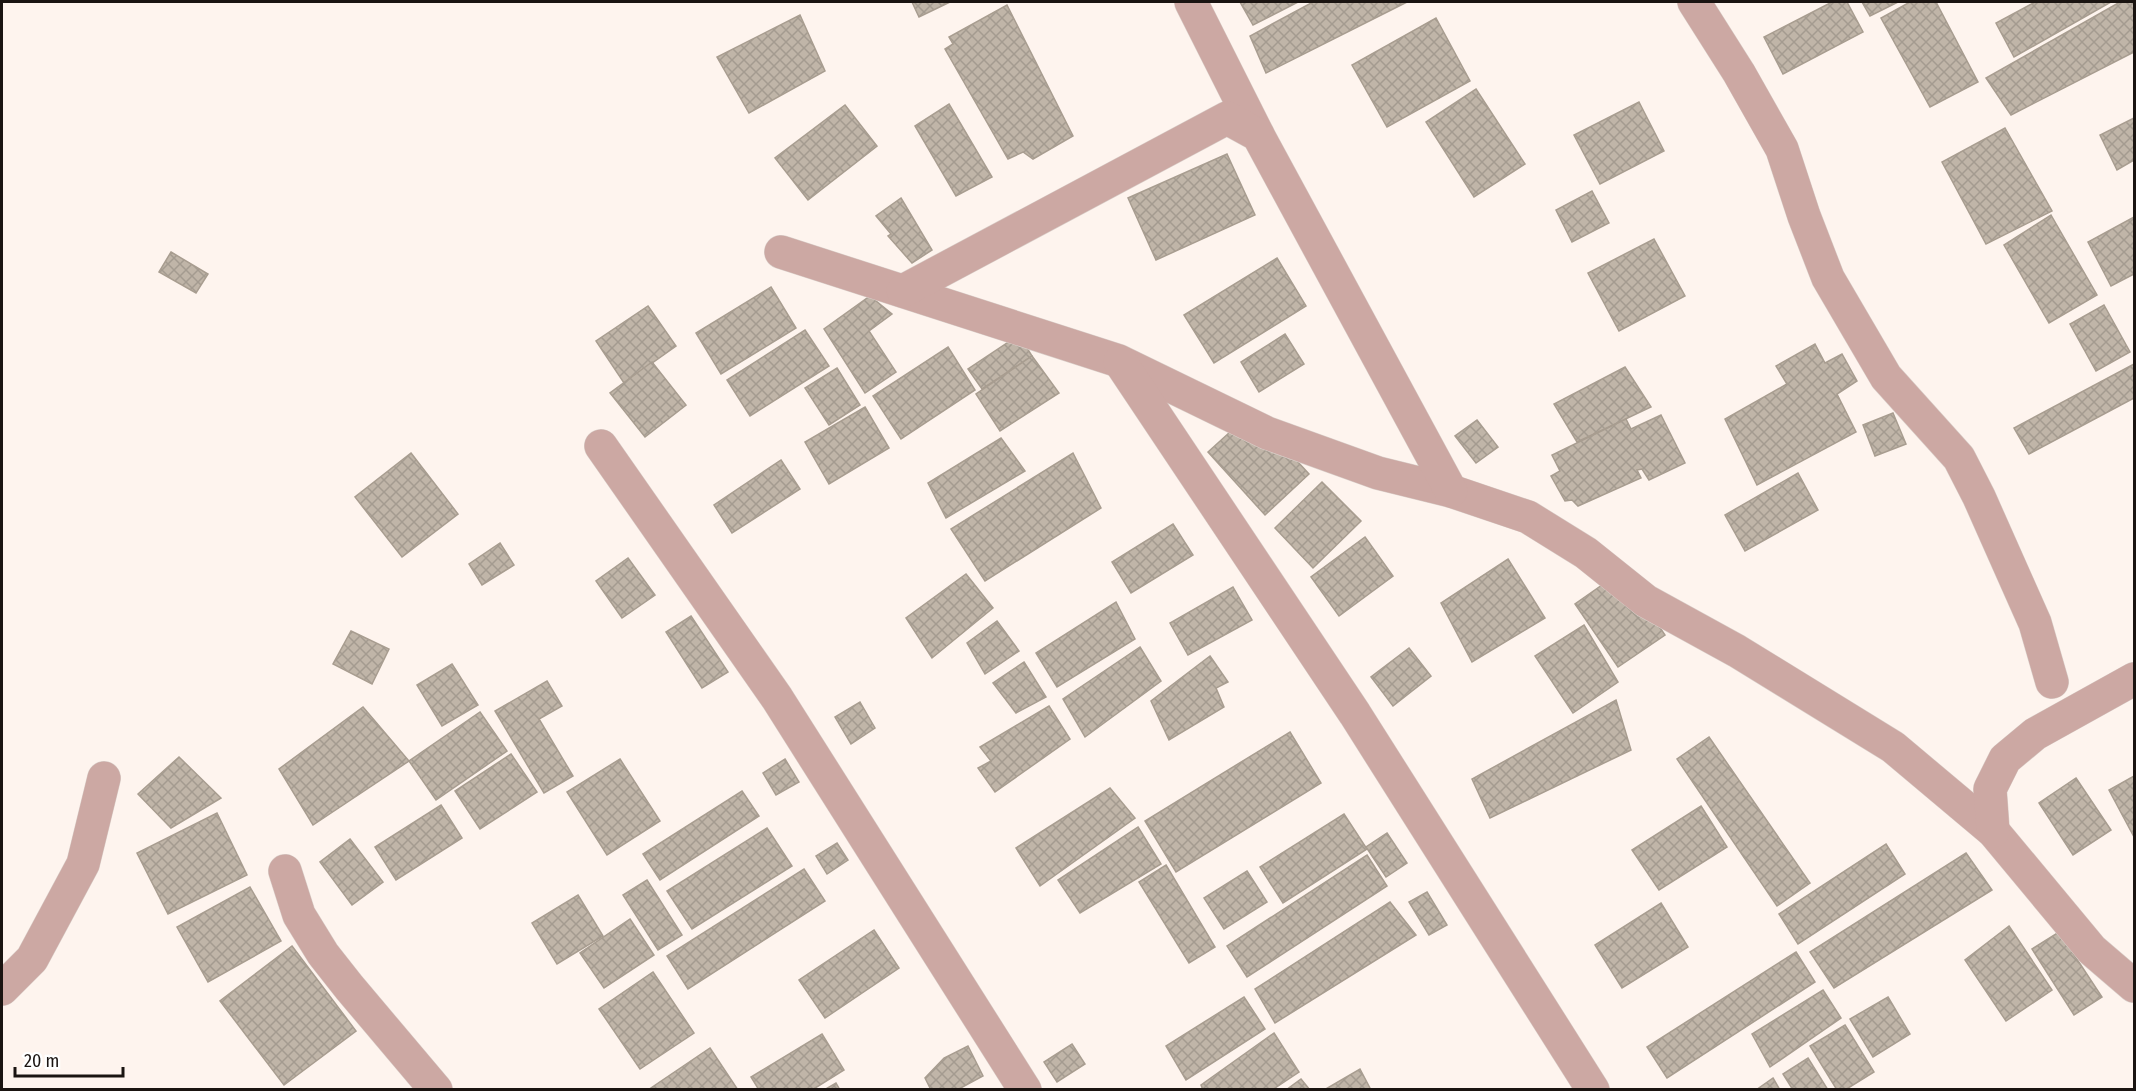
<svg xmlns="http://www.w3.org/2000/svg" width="2136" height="1091" font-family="'Fira Sans Condensed',sans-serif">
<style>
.building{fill:url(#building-cross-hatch);stroke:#a89d90;stroke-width:1.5}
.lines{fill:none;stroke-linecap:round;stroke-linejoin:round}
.minor-casing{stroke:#dad0cb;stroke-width:34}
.minor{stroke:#cca8a3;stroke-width:33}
</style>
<defs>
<pattern id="building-cross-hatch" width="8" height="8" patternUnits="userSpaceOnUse" patternTransform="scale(1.5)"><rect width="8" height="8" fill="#c0b5a8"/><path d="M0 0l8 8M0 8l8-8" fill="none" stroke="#a49b90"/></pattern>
</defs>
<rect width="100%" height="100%" fill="#fef4ee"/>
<g class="building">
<path d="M912,2H950L919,17Z"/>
<path d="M1240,2H1298L1253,25Z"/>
<path d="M1313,2H1407L1266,73L1250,36Z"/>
<path d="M1832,2H1847L1863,32L1783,74L1764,37Z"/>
<path d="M1862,2H1898L1870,16Z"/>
<path d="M1910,2H1936L1978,82L1930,107L1881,18Z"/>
<path d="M2035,2H2111L2014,57L1996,23Z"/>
<path d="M2120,2H2134V52L2011,115L1986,78Z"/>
<path d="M1007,5L1073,136L1033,159L1023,152L1008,159L945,49L953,44L949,37Z"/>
<path d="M800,15L825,71L749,113L717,57Z"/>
<path d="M1436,18L1470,81L1387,127L1352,65Z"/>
<path d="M1476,89L1525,164L1474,197L1426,122Z"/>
<path d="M1639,102L1664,151L1600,184L1574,135Z"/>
<path d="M949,104L992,177L956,196L915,126Z"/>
<path d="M845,105L877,146L808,200L775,158Z"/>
<path d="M2134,118V160L2117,170L2100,135Z"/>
<path d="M2005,128L2052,211L1986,244L1942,162Z"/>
<path d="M1227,154L1255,215L1156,260L1128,198Z"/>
<path d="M1592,191L1609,223L1572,242L1556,210Z"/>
<path d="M901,198L932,250L912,263L888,236L891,234L876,216Z"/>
<path d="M2051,215L2097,295L2049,323L2004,245Z"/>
<path d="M2134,217V274L2111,286L2088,242Z"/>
<path d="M1654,239L1685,296L1619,331L1588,273Z"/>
<path d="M171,252L208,274L196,293L159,272Z"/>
<path d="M1277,258L1306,306L1214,363L1184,315Z"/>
<path d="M771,287L796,328L721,374L696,333Z"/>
<path d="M870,296L892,314L869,331L896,372L865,393L824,329Z"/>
<path d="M2104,305L2130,352L2096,371L2070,324Z"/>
<path d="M648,306L676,346L624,383L596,341Z"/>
<path d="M805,330L829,366L750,416L727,380Z"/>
<path d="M1285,334L1304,364L1259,392L1241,362Z"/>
<path d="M1019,335L1032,356L982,389L968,369Z"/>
<path d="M1815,344L1825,363L1842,354L1857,381L1837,394L1856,432L1757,485L1725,419L1787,384L1776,366Z"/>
<path d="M948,347L975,390L901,439L873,396Z"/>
<path d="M1032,356L1059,393L1000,431L976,394Z"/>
<path d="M652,362L686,405L645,437L610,393Z"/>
<path d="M2134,364V398L2029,454L2014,428Z"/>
<path d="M1625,367L1651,407L1577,442L1554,404Z"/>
<path d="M837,368L860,405L829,425L805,388Z"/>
<path d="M865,407L889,448L829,484L805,442Z"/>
<path d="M1252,412L1309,474L1265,515L1208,452Z"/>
<path d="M1893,413L1906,444L1875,456L1863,425Z"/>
<path d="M1661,415L1685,463L1649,480L1642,469L1637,470L1641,478L1578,506L1572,500L1565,501L1551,476L1560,471L1552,455L1626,419L1631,429Z"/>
<path d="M1477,420L1498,447L1476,463L1455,436Z"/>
<path d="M1001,438L1025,471L946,518L928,483Z"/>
<path d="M411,453L458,514L402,557L355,497Z"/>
<path d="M1073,453L1101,508L985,581L951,529Z"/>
<path d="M781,460L800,489L732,533L714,505Z"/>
<path d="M1798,473L1818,510L1745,551L1725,515Z"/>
<path d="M1322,482L1361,521L1313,568L1275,528Z"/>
<path d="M1173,524L1193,555L1131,593L1112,562Z"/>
<path d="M1365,537L1393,576L1339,616L1311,577Z"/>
<path d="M500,543L514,565L482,585L469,564Z"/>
<path d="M628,558L655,595L622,618L596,581Z"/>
<path d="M1508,559L1545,618L1472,662L1441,603Z"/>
<path d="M1622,571L1665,635L1618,667L1575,604Z"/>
<path d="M966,574L993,608L932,658L906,618Z"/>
<path d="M1233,587L1252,620L1188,655L1170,623Z"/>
<path d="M1116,602L1135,639L1057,687L1036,653Z"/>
<path d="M691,616L728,672L702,688L666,632Z"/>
<path d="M997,621L1019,651L985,674L967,643Z"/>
<path d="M1584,625L1618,682L1573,713L1535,656Z"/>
<path d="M351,631L389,649L372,684L333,664Z"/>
<path d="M1140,647L1161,681L1085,737L1063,699Z"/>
<path d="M1409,648L1431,676L1393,706L1371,677Z"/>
<path d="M1210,656L1228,682L1216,688L1224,707L1169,740L1151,701Z"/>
<path d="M1024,662L1046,697L1016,713L993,683Z"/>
<path d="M452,664L478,705L442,726L417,685Z"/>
<path d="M547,681L562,706L539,719L573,776L544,793L495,711Z"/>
<path d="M1616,700L1631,750L1490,818L1472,779Z"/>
<path d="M860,702L875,728L851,744L835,717Z"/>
<path d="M1049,706L1070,739L995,792L978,768L991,761L980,747Z"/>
<path d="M363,707L409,761L313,825L279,769Z"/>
<path d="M480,712L507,751L436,800L409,761Z"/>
<path d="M1290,732L1321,783L1176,872L1145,821Z"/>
<path d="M1709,737L1810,883L1777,906L1677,759Z"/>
<path d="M511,754L537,792L480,829L455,791Z"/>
<path d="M179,757L221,798L171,828L138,794Z"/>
<path d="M620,759L660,821L607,855L567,792Z"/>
<path d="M785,759L799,782L776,795L763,773Z"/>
<path d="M2134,776V837L2109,790Z"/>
<path d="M2076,778L2111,830L2073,855L2039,803Z"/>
<path d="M1110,788L1135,818L1040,886L1016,848Z"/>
<path d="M742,791L759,816L660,880L643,854Z"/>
<path d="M441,805L462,838L396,880L375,847Z"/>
<path d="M1701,806L1727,847L1659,890L1632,850Z"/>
<path d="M217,813L247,875L168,914L137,853Z"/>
<path d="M1344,814L1367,849L1283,903L1260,867Z"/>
<path d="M1138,827L1161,864L1080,913L1058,880Z"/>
<path d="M767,828L792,866L692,929L667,891Z"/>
<path d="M1387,833L1407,863L1386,877L1366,847Z"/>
<path d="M350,839L383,882L352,905L320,862Z"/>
<path d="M837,843L848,860L827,874L816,856Z"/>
<path d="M1886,844L1905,874L1798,944L1779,914Z"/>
<path d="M1966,853L1992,890L1834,988L1810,952Z"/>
<path d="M1367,855L1387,886L1247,977L1227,946Z"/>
<path d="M1166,865L1215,947L1189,963L1139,882Z"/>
<path d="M804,869L825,901L688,989L667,956Z"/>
<path d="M1247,871L1267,902L1224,929L1204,898Z"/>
<path d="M647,880L682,935L658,950L623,895Z"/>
<path d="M250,887L281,941L208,982L177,927Z"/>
<path d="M1427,892L1447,925L1429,935L1409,902Z"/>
<path d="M578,895L603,936L557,964L532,923Z"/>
<path d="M1390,902L1416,935L1275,1023L1255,989Z"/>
<path d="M1661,903L1688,947L1622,988L1595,945Z"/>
<path d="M630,919L654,955L604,988L580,953Z"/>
<path d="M2009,926L2052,990L2006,1021L1965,960Z"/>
<path d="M874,930L899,968L825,1018L799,980Z"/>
<path d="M2059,932L2102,997L2074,1015L2032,949Z"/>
<path d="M292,946L356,1031L284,1085L220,1001Z"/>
<path d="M1796,952L1815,982L1667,1078L1647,1047Z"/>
<path d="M653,972L694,1033L640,1069L599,1009Z"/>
<path d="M1823,990L1841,1018L1770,1067L1752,1034Z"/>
<path d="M1244,997L1265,1029L1186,1080L1166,1046Z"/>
<path d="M1888,997L1910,1034L1873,1057L1850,1019Z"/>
<path d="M1845,1025L1874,1072L1845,1090H1837L1810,1046Z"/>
<path d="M1274,1033L1299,1072L1272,1090H1203L1201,1085Z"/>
<path d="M822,1034L844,1070L812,1090H759L751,1077Z"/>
<path d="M1072,1044L1085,1064L1057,1082L1044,1062Z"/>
<path d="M968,1046L983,1076L957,1090H931L925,1078L944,1058Z"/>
<path d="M710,1048L738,1090H648Z"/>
<path d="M1808,1058L1828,1090H1793L1783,1074Z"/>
<path d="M1360,1069L1371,1090H1324Z"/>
<path d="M1773,1078L1780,1090H1756Z"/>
<path d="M1301,1079L1310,1090H1286Z"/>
<path d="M836,1083L840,1090H824Z"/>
</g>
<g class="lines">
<defs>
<g id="minor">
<path d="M1191,2L1258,135"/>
<path d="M1694,2L1739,73L1782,149L1804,216L1828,278L1886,377L1959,458L1979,497L2035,623L2052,682"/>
<path d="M781,252L1119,361L1267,433L1378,473L1451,491L1528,517L1586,553L1646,601L1737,651L1893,747L1993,831L2092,950L2134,986"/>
<path d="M903,291L1227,118L1258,135L1451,491"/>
<path d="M1120,362L1355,714L1593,1090"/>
<path d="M601,446L777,698L1025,1090"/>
<path d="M1993,831L1990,789L2005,759L2035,734L2134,679"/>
<path d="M285,871L299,915L323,954L349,987L436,1090"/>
<path d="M2,989L32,959L83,864L104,778"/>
</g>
</defs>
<use href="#minor" class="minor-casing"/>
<use href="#minor" class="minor"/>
</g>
<rect width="2136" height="1091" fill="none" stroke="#1a1411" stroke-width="6"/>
<path d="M15 1067v9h108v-9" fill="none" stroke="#1a1411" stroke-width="3"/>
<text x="24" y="1067" font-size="18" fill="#1a1411" stroke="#ffffff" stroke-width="4.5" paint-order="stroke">20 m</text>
</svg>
